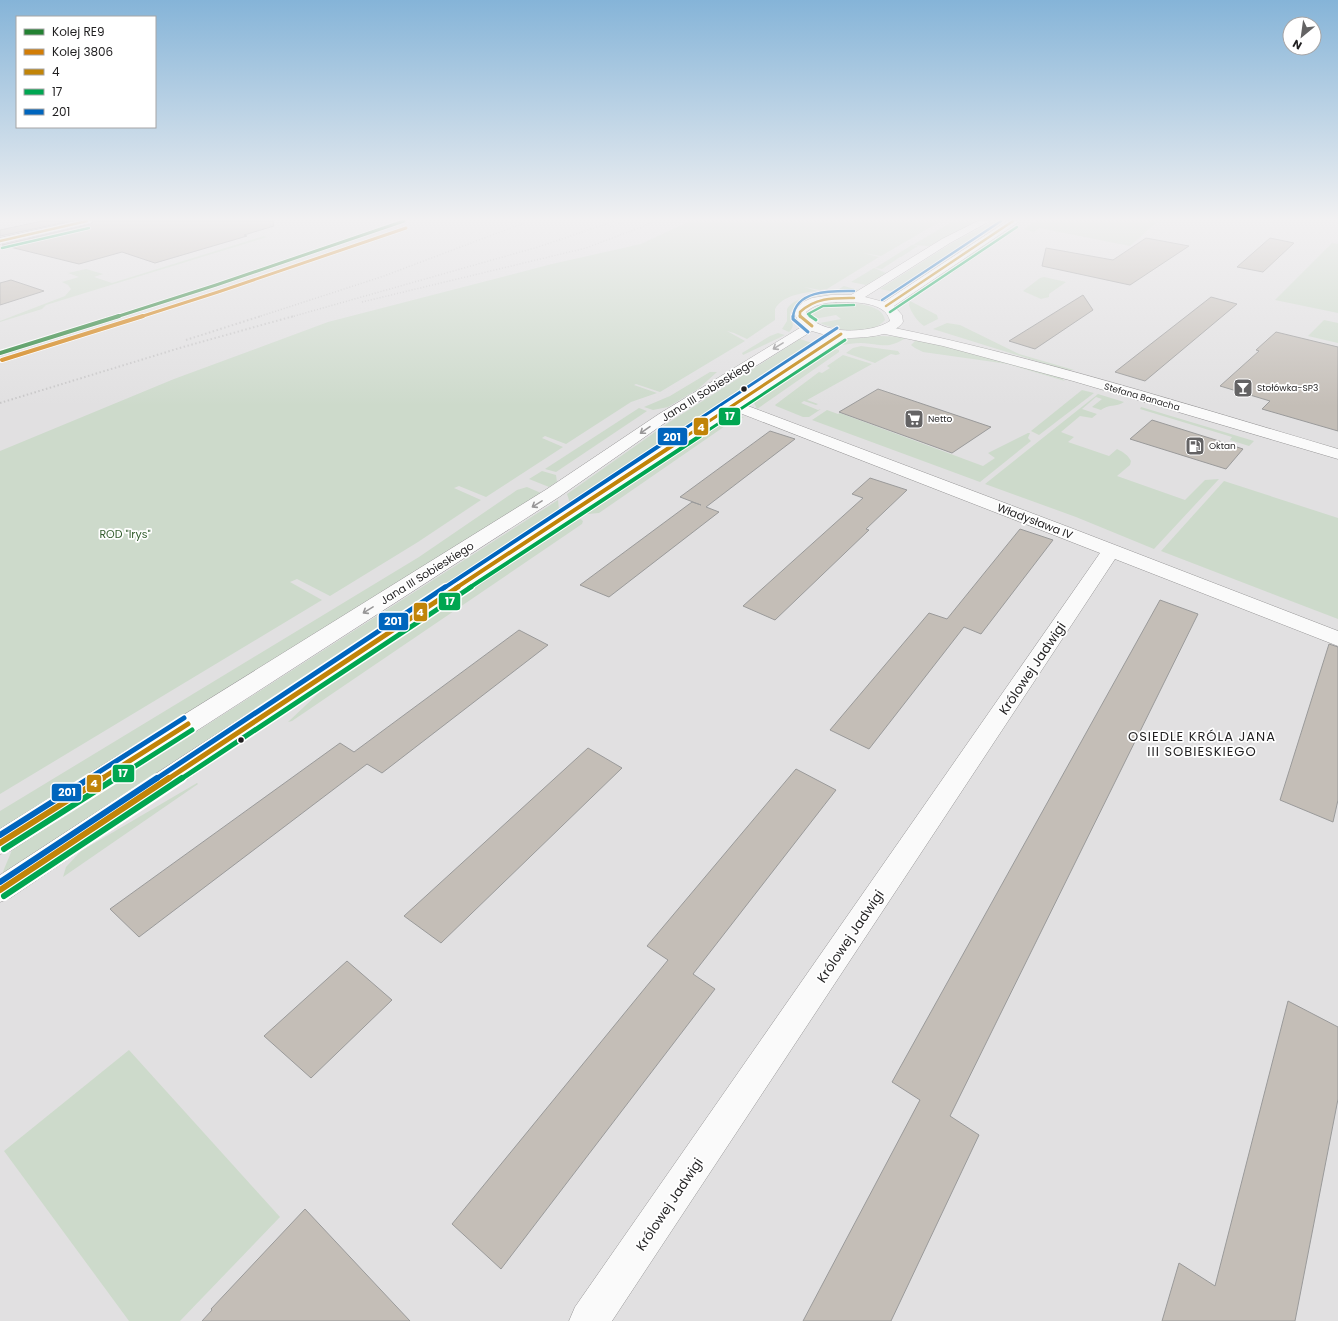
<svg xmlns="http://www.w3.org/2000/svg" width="1338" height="1321" font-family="Poppins,sans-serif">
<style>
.green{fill:#cddacb}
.building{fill:#c4beb7;stroke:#9a9a9a}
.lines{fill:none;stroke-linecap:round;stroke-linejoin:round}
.minor-casing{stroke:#979697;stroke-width:1}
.tertiary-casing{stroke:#979697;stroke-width:1}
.minor{fill:#fafafa;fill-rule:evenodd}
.tertiary{fill:#fafafa;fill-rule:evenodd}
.rail-far1{stroke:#c7c6c7;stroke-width:1.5;stroke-dasharray:1 2;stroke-linecap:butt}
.rail{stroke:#c7c6c7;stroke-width:2;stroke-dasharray:1.5 2.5;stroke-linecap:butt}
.bus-1-far4-casing{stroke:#fff;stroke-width:4}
.bus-1-far3-casing{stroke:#fff;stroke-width:5}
.bus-1-far2-casing{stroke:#fff;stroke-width:6}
.bus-1-far1-casing{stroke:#fff;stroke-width:8}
.bus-1-casing{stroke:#fff;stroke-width:10}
.bus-2-far4-casing{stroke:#fff;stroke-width:4}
.bus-2-far3-casing{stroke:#fff;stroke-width:5}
.bus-2-far2-casing{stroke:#fff;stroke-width:6}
.bus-2-far1-casing{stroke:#fff;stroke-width:8}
.bus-2-casing{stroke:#fff;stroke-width:10}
.bus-3-far4-casing{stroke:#fff;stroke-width:4}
.bus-3-far3-casing{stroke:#fff;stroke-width:5}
.bus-3-far2-casing{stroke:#fff;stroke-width:6}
.bus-3-far1-casing{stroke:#fff;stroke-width:8}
.bus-3-casing{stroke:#fff;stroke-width:10}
.bus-1-far4{stroke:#c18408;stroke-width:2.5}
.bus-1-far3{stroke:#c18408;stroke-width:3}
.bus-1-far2{stroke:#c18408;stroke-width:4}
.bus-1-far1{stroke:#c18408;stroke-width:5}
.bus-1{stroke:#c18408;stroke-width:6}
.bus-2-far4{stroke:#00a651;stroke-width:2.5}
.bus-2-far3{stroke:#00a651;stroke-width:3}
.bus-2-far2{stroke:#00a651;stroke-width:4}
.bus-2-far1{stroke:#00a651;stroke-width:5}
.bus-2{stroke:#00a651;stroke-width:6}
.bus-3-far4{stroke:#0065bd;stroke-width:2.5}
.bus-3-far3{stroke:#0065bd;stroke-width:3}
.bus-3-far2{stroke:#0065bd;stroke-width:4}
.bus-3-far1{stroke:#0065bd;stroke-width:5}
.bus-3{stroke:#0065bd;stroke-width:6}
.rail-1-far1-casing{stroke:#fff;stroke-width:4.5}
.rail-1-casing{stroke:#fff;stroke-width:6}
.rail-2-far1-casing{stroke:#fff;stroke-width:4.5}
.rail-2-casing{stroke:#fff;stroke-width:6}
.rail-1-far1{stroke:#238132;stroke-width:3}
.rail-1{stroke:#238132;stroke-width:4}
.rail-2-far1{stroke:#d27d06;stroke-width:3}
.rail-2{stroke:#d27d06;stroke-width:4}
.oneway{stroke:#989798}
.bus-dot{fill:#201f20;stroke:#fff;stroke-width:1.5}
.labels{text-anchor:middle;stroke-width:3.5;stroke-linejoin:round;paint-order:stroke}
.far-poi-label{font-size:9px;fill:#201f20;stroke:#fff;text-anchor:start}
.far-street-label{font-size:9px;fill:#201f20;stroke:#fff}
.street-label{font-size:11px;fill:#201f20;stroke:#fff}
.park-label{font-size:11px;fill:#335d2d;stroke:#fff}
.near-street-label{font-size:13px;fill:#201f20;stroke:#fff}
.quarter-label{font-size:13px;letter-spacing:1px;fill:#201f20;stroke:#fff}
.line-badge{stroke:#fff;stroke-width:1.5}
.badge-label{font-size:11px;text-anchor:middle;font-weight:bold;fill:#fff}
</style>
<rect width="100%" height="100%" fill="#e1e0e1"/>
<g class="green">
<path d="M690,221H941L881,256L863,253L879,257L827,289L820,290L804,287L817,291C802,293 783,295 775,309V320L747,339L734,333L727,331L745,341L660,392L636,384L634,385L657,393L631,402L566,444L545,436L542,438L563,447L486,497L459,486L454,488L481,500L418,542L330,596L297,579L290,582L322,600L0,794V451L174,379L328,322L552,264L641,244Z"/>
<path d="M953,221H977L929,246L913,245Z"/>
<path d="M994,221H1004L895,292L880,289L952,243Z"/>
<path d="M1036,221H1158C1148,229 1140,238 1130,246L1039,228L1034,232L1024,229Z"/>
<path d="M1009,234L953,273H950C959,259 992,236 1009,234Z"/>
<path d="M264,236L267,237L46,305L42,309L0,322V321L65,296L71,289L68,285L62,282L79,277L68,273L86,269L103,274L94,277L112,283Z"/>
<path d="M1332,243L1338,244V313L1275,300Z"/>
<path d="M912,245L918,246L901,257H899H900L882,269L875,268Z"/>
<path d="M874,268L886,273L866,285L851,282Z"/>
<path d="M1044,277L1066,282L1049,294V297L1041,299L1023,291L1040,278Z"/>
<path d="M844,286L858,290C837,297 802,290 790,313C790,321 797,325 789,332L782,329L787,321V309C796,295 815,297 830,293C835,292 839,289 844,286Z"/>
<path d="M910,301L937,315L938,319L924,326C918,322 911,313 909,305Z"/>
<path d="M841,302C853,303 883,304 885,320C871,336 837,331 820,323L841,319L836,315L814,319L811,315C814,303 831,303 841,302Z"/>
<path d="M1324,320L1338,323V343L1308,336Z"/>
<path d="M947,323L960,325L1019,354L1074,370H1065L933,329Z"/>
<path d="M778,333L785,335L743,355L742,353L770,336Z"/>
<path d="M880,336L907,337C888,350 882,344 861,343C851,343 844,346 835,344L847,339Z"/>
<path d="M800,339L815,344L570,503L567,494L668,423Z"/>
<path d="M917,339L1060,377L1065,381L1008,364L923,352L915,348L911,345Z"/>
<path d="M861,346L898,351L900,354L896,355L891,354L875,363L846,353L853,348Z"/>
<path d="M831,348L839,350V352L757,409L753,401L756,398Z"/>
<path d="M843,355L872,364L807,400L818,404L816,405L804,401L801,403L818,410L821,409L809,417H803L776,406L775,405L819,372L822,373L830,368L827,366Z"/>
<path d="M710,372H717L698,389L668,407L653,410L644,407L670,396Z"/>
<path d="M1082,390L1094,393L1039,435L1031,431Z"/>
<path d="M1098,394L1124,402C1115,408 1111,403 1101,410L1092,407L1102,399L1096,397L1082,409L1097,414L1092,418L1080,416L1061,432L1074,437L1068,442L1109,456L1117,449C1123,452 1128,455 1131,461L1130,465L1117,476L1185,500L1205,480L1219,479L1154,549L1076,517L985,484Z"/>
<path d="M1141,407L1254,441L1249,446L1230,440L1232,437L1140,409Z"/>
<path d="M639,408L647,411L556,472L545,469Z"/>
<path d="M827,410L838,414L840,413L983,466L995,458L988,453L1028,433H1030L1028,438L1031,441L980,482L812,420Z"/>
<path d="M738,416L744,417L728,424L599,513L588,514L585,512L696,437L727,418Z"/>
<path d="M542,471L556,475L557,482L549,487L529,479Z"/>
<path d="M1224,481L1338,518V619L1161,551Z"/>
<path d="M527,487L541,493L0,829V811L419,557L517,490Z"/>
<path d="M558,500L559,510L2,874L12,850Z"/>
<path d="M578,517L583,521L582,524L292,721L288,722L324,688Z"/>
<path d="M197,783L198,784L63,877L66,867L81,851Z"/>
<path d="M129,1050L280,1217L180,1321H129L4,1151Z"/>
</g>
<g class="building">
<path d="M42,221H71L0,236V230Z"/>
<path d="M93,221H273L274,226L244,235L247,236L155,263L122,252L79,264L2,245L91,224Z"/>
<path d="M1146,238L1189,246L1130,285L1042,266L1046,248L1113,260Z"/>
<path d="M1270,238L1294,243L1263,272L1237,267Z"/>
<path d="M11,280L44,291L0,305V283Z"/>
<path d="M1083,295L1093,310L1035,349L1009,341Z"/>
<path d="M1211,297L1237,304L1145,381L1115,372Z"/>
<path d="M1276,332L1338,347V431L1262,409L1270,401L1220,386L1259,351L1256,350Z"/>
<path d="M878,389L905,398L991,427L952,453L839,412Z"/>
<path d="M1152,420L1219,441L1243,449L1226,469L1130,439Z"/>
<path d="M770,431L795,439L706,507L719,512L609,597L580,585L692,502L701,505L680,497Z"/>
<path d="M870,478L907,490L866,529L869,530L775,620L743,606L863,498L852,494Z"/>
<path d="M1020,529L1053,540L981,634L964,627L869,749L830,730L929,613L947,619Z"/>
<path d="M1160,600L1198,614L950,1116L979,1135L891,1321H803L920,1100L892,1082Z"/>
<path d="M519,630L548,645L382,773L367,764L139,937L110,909L340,743L354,752Z"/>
<path d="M1329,644L1338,647V800L1333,822L1280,800Z"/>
<path d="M588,748L622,768L441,943L404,916Z"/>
<path d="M796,769L836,790L693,974L715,989L501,1269L452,1224L668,960L647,946Z"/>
<path d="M347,961L392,1000L311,1078L264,1036Z"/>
<path d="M1288,1001L1338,1027V1099L1295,1321H1162L1179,1263L1215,1286Z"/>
<path d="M305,1209L410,1321H202L212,1310L211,1309Z"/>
</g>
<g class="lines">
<defs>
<g id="minor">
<path d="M885,326C1038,357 1188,405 1338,449V459L1073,381L943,346L880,333L878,330L880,327Z"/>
<path d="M732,400L1071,528L1338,631V646L1115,559L612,1321H569L575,1307L1100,553L727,408L724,405L727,402Z"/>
</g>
<g id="tertiary">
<path d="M76,221H92L91,223L0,244V238Z"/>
<path d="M978,221H990L950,243L865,297L884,302L1007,221H1018L1017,223L894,306L902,315L903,322C893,337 861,338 844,338L10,898L0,902V875L829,336L812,331L669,420L559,497L10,851L0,854V829L547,489L659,414L803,326L798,321L794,312L803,302L812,298L831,295H851L942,239ZM836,302C852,302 886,301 890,321C871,334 818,336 806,312C815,304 825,303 836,302Z"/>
</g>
</defs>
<use href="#minor" class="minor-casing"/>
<use href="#tertiary" class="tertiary-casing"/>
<use href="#minor" class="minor"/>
<use href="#tertiary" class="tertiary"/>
<g class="rail-far1">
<path d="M610,227L626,221"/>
<path d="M362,302L586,248L657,221"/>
<path d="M258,317L384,276L529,221"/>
<path d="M291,317L538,247L615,221"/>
</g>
<g class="rail">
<path d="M186,340L261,316"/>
<path d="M0,403L183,347L294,316"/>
</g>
<defs>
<g id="bus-1-far4">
<path d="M0,241L87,221"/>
<path d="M886,306L1013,221"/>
<path d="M800,317V312C816,297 834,298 854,298"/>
</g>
<g id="bus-1-far3">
<path d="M800,316L812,326"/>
<path d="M685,437L841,334"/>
</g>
<path id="bus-1-far2" d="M456,588L687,436"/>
<g id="bus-1-far1">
<path d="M101,779L188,724"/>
<path d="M168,779L458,587"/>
</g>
<g id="bus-1">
<path d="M0,843L103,778"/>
<path d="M0,890L169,778"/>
</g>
<g id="bus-2-far4">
<path d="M2,248L89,228"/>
<path d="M890,312L1017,227"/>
<path d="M812,317L808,314L823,306L854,305"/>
</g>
<g id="bus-2-far3">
<path d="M810,316L816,320"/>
<path d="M698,437L845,340"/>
</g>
<path id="bus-2-far2" d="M469,588L700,436"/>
<g id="bus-2-far1">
<path d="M115,779L192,730"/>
<path d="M181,779L471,587"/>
</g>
<g id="bus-2">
<path d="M4,849L116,778"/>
<path d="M4,896L182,778"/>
</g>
<g id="bus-3-far4">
<path d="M882,300L1001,221"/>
<path d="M793,317C796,289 833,291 854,291"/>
</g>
<g id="bus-3-far3">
<path d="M793,316V319L808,332"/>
<path d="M672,437L837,328"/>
</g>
<path id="bus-3-far2" d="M444,588L674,436"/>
<g id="bus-3-far1">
<path d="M88,779L184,718"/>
<path d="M156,779L445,587"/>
</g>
<g id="bus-3">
<path d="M0,835L90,778"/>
<path d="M0,882L157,778"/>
</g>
</defs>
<use href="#bus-1-far4" class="bus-1-far4-casing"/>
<use href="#bus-1-far3" class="bus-1-far3-casing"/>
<use href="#bus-1-far2" class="bus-1-far2-casing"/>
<use href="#bus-1-far1" class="bus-1-far1-casing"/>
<use href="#bus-1" class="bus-1-casing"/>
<use href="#bus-2-far4" class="bus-2-far4-casing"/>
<use href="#bus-2-far3" class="bus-2-far3-casing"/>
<use href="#bus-2-far2" class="bus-2-far2-casing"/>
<use href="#bus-2-far1" class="bus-2-far1-casing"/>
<use href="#bus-2" class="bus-2-casing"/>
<use href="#bus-3-far4" class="bus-3-far4-casing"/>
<use href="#bus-3-far3" class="bus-3-far3-casing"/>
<use href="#bus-3-far2" class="bus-3-far2-casing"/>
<use href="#bus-3-far1" class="bus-3-far1-casing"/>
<use href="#bus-3" class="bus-3-casing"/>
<use href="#bus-1-far4" class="bus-1-far4"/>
<use href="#bus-1-far3" class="bus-1-far3"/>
<use href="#bus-1-far2" class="bus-1-far2"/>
<use href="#bus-1-far1" class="bus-1-far1"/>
<use href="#bus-1" class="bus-1"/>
<use href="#bus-2-far4" class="bus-2-far4"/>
<use href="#bus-2-far3" class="bus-2-far3"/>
<use href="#bus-2-far2" class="bus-2-far2"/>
<use href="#bus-2-far1" class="bus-2-far1"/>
<use href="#bus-2" class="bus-2"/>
<use href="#bus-3-far4" class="bus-3-far4"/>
<use href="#bus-3-far3" class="bus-3-far3"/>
<use href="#bus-3-far2" class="bus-3-far2"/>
<use href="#bus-3-far1" class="bus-3-far1"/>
<use href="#bus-3" class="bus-3"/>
<defs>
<path id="rail-1-far1" d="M116,317L216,285L404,221"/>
<path id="rail-1" d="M0,353L119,316"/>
<path id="rail-2-far1" d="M140,317L218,292L406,228"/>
<path id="rail-2" d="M2,360L143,316"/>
</defs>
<use href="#rail-1-far1" class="rail-1-far1-casing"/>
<use href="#rail-1" class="rail-1-casing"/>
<use href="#rail-2-far1" class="rail-2-far1-casing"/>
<use href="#rail-2" class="rail-2-casing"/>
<use href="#rail-1-far1" class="rail-1-far1"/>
<use href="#rail-1" class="rail-1"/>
<use href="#rail-2-far1" class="rail-2-far1"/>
<use href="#rail-2" class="rail-2"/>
</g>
<defs><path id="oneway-shaft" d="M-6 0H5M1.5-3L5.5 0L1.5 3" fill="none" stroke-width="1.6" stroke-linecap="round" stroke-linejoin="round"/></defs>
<g class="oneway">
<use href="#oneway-shaft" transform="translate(778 346) rotate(148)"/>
<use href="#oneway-shaft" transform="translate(645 430) rotate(145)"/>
<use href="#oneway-shaft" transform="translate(537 504) rotate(148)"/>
<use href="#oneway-shaft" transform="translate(368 610) rotate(148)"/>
</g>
<linearGradient id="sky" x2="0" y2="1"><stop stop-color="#85b4d8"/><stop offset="0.54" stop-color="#f2f1f2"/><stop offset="1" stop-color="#f2f1f2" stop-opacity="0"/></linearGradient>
<rect width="1338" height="406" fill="url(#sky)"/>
<defs>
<symbol id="bar-square" viewBox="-11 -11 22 22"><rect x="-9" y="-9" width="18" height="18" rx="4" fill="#646364" stroke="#fff"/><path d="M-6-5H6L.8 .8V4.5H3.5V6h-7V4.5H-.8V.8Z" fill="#fff"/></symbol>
<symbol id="supermarket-square" viewBox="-11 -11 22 22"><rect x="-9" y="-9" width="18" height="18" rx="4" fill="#646364" stroke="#fff"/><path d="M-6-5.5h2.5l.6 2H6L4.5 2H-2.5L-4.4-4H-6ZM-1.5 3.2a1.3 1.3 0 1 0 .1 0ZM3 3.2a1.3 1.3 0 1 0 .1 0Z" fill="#fff"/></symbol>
<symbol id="fuel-square" viewBox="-11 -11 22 22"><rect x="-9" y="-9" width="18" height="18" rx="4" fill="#646364" stroke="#fff"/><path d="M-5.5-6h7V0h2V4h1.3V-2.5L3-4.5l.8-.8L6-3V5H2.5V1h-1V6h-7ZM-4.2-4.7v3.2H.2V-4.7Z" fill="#fff"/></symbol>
</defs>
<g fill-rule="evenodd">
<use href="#bar-square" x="1232" y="377" width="22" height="22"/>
<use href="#supermarket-square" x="903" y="408" width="22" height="22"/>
<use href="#fuel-square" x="1184" y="435" width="22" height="22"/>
</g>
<g class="bus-dot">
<circle cx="744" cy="389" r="3.5"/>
<circle cx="241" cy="740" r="3.5"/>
</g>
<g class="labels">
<g class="far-poi-label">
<text x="1257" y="391">Stołówka-SP3</text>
<text x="928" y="422">Netto</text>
<text x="1209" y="449">Oktan</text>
</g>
<g class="far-street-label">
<text transform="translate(1142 397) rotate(16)" y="3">Stefana Banacha</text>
</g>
<g class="street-label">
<text transform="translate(708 390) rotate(-32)" y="4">Jana III Sobieskiego</text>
<text transform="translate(1035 521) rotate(21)" y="4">Władysława IV</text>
<text transform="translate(427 573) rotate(-32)" y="4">Jana III Sobieskiego</text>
</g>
<g class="park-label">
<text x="125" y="538">ROD "Irys"</text>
</g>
<g class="near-street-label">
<text transform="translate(1032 668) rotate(-56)" y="5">Królowej Jadwigi</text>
<text transform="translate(850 936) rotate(-56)" y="5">Królowej Jadwigi</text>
<text transform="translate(669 1204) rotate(-56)" y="5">Królowej Jadwigi</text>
</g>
<g class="quarter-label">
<text x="1202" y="741">OSIEDLE KRÓLA JANA<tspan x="1202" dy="15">III SOBIESKIEGO</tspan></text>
</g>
</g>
<g class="line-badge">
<rect x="718" y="407" width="23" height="19" rx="4" fill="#00a651"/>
<rect x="693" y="417" width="16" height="19" rx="4" fill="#c18408"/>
<rect x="657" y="427" width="31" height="19" rx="4" fill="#0065bd"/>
<rect x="438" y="592" width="23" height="19" rx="4" fill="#00a651"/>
<rect x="413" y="602" width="15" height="20" rx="4" fill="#c18408"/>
<rect x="378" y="612" width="31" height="19" rx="4" fill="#0065bd"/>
<rect x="112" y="764" width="23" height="19" rx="4" fill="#00a651"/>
<rect x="86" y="774" width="16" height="19" rx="4" fill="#c18408"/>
<rect x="51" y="783" width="31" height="19" rx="4" fill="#0065bd"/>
</g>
<g class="badge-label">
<text x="730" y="420">17</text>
<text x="701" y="431">4</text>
<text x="672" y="441">201</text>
<text x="450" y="605">17</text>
<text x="420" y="616">4</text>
<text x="393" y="625">201</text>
<text x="123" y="777">17</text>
<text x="94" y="787">4</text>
<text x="67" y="796">201</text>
</g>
<rect x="16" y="16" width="140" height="112" fill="#ffffff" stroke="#a6a5a6"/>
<rect x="24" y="29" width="20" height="6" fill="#238132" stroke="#a6a5a6"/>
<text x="52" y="36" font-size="12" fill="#201f20">Kolej RE9</text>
<rect x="24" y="49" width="20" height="6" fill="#d27d06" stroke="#a6a5a6"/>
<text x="52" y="56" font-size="12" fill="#201f20">Kolej 3806</text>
<rect x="24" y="69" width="20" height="6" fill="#c18408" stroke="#a6a5a6"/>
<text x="52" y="76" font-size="12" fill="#201f20">4</text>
<rect x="24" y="89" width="20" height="6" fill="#00a651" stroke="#a6a5a6"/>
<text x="52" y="96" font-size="12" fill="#201f20">17</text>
<rect x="24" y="109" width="20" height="6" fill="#0065bd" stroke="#a6a5a6"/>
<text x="52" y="116" font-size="12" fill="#201f20">201</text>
<g transform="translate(1302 36) rotate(209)"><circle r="19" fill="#ffffff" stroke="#a6a5a6"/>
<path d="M0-3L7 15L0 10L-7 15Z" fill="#646364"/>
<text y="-6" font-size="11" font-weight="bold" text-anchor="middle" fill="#201f20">N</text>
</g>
</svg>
